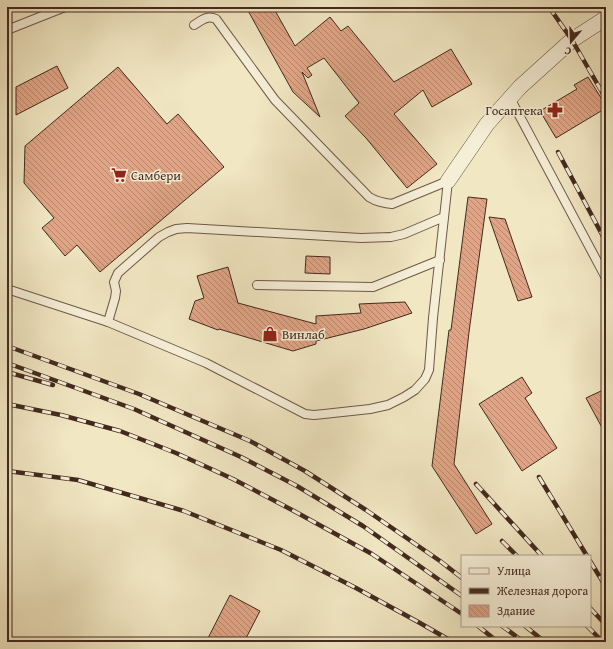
<svg xmlns="http://www.w3.org/2000/svg" width="613" height="649" font-family="'Gentium Book Plus',serif">
<style>
.building{fill:url(#building-back-hatch);stroke:#42291e}
.lines{fill:none;stroke-linecap:round;stroke-linejoin:round}
.lane-casing{stroke:#6e5847;stroke-width:10}
.street-casing{stroke:#6e5847;stroke-width:16}
.lane{stroke:#f6efd8;stroke-width:8}
.street{stroke:#f6efd8;stroke-width:15}
.rail-casing{stroke:#42291e;stroke-width:4.5}
.rail{stroke:#f6efd8;stroke-width:3;stroke-dasharray:9;stroke-linecap:butt}
.labels{text-anchor:middle;stroke-width:3;stroke-linejoin:round;paint-order:stroke}
.poi-label{font-size:13px;fill:#42291e;stroke:#f6efd8;text-anchor:start}
</style>
<defs>
<pattern id="building-back-hatch" width="6" height="6" patternUnits="userSpaceOnUse"><rect width="6" height="6" fill="#e0a586"/><path d="M-1 5l2 2M0 0l6 6M5-1l2 2" fill="none" stroke="#b7866d"/></pattern>
</defs>
<rect width="100%" height="100%" fill="#f1e7c3"/>
<filter id="stains"><feTurbulence type="fractalNoise" baseFrequency=".005" numOctaves="4"/><feColorMatrix values="0 0 0 0 .2 0 0 0 0 .09 0 0 0 0 .02 0 0 0 .5 -.17"/></filter>
<radialGradient id="worn" r=".72"><stop offset=".6" stop-color="#630" stop-opacity="0"/><stop offset="1" stop-color="#630" stop-opacity=".3"/></radialGradient>
<g class="building">
<path d="M246,7H273L295,46L330,17L341,31L348,26L394,82L451,49L472,84L432,107L423,90L394,114L437,164L407,188L366,138L345,116L359,103L324,58L307,68L312,75L308,78L302,72L320,117L293,92Z"/>
<path d="M57,66L68,88L16,115V87Z"/>
<path d="M118,67L167,124L178,114L224,167L100,272L77,245L65,256L42,228L54,218L24,183L25,146Z"/>
<path d="M588,77L606,106V108L556,138L540,111L577,89L574,85Z"/>
<path d="M468,197L487,199L469,332L454,464L492,524L476,534L432,466L449,330H451Z"/>
<path d="M489,217L505,219L532,297L518,301Z"/>
<path d="M306,256L330,257V274L305,273Z"/>
<path d="M228,267L238,303L316,324V316L361,313L359,304L405,302L412,313L364,329L316,341V344L293,351L219,329L218,330L189,319L195,301L204,298L197,276Z"/>
<path d="M522,377L532,393L525,398L557,448L522,471L479,404Z"/>
<path d="M601,391L606,399V435L586,398Z"/>
<path d="M230,595L260,611L244,642H206Z"/>
</g>
<g class="lines">
<defs>
<g id="lane">
<path d="M7,30L65,7"/>
<path d="M510,98L606,278"/>
<path d="M257,285L373,287L440,260"/>
<path d="M7,289L108,322L206,363L305,414L314,415L324,414L370,409L388,405L404,397L415,390L425,379L429,370L433,318L448,181L392,204C383,203 377,202 369,197L275,100L216,19C207,15 202,20 194,25"/>
<path d="M108,322L115,298L116,291L114,282L118,273L159,237L168,232L176,229L187,228L361,238L391,237L404,234L444,217"/>
</g>
<path id="street" d="M448,181L487,124L520,87L572,40L606,18"/>
</defs>
<use href="#lane" class="lane-casing"/>
<use href="#street" class="street-casing"/>
<use href="#lane" class="lane"/>
<use href="#street" class="street"/>
<defs>
<g id="rail">
<path d="M549,7L572,40L606,99"/>
<path d="M606,126V127"/>
<path d="M558,152L606,242"/>
<path d="M7,346L139,394L250,441L305,471L366,510L440,561L462,578"/>
<path d="M7,363L134,409L241,457L297,486L363,526L462,596"/>
<path d="M7,372L53,385"/>
<path d="M7,404L61,415L120,431L176,453L233,479L294,511L372,554L462,614"/>
<path d="M7,471L78,480L184,511L281,550L356,588L420,623L453,642"/>
<path d="M539,477L587,556"/>
<path d="M476,484L542,556"/>
<path d="M502,541L517,556"/>
<path d="M590,561L606,587"/>
<path d="M590,608L606,625"/>
<path d="M478,626L498,642"/>
<path d="M502,626L524,642"/>
<path d="M525,626L545,642"/>
<path d="M587,626L603,642"/>
</g>
</defs>
<use href="#rail" class="rail-casing"/>
<use href="#rail" class="rail"/>
</g>
<defs>
<symbol id="pharmacy-bare" viewBox="-9 -9 18 18"><path d="M-2-6h4v4h4v4h-4v4h-4v-4h-4v-4h4Z" fill="#8f2418" stroke="#f6efd8" stroke-width="2.5" paint-order="stroke"/></symbol>
<symbol id="supermarket-bare" viewBox="-9 -9 18 18"><path d="M-6-5.5h2.5l.6 2H6L4.5 2H-2.5L-4.4-4H-6ZM-1.5 3.2a1.3 1.3 0 1 0 .1 0ZM3 3.2a1.3 1.3 0 1 0 .1 0Z" fill="#8f2418" stroke="#f6efd8" stroke-width="2.5" paint-order="stroke"/></symbol>
<symbol id="shop-bare" viewBox="-9 -9 18 18"><path d="M-5-2.5h2.3a2.7 3.5 0 0 1 5.4 0H5L5.5 6h-11ZM-1.5-2.5h3a1.5 2.3 0 0 0-3 0Z" fill="#8f2418" stroke="#f6efd8" stroke-width="2.5" paint-order="stroke"/></symbol>
</defs>
<g fill-rule="evenodd">
<use href="#pharmacy-bare" x="544" y="99" width="22" height="22"/>
<use href="#supermarket-bare" x="108" y="164" width="22" height="22"/>
<use href="#shop-bare" x="259" y="323" width="22" height="22"/>
</g>
<g class="labels">
<g class="poi-label">
<text x="543" y="115" text-anchor="end">Госаптека</text>
<text x="131" y="180">Самбери</text>
<text x="282" y="339">Винлаб</text>
</g>
</g>
<rect width="613" height="649" fill="none" stroke="#f1e7c3" stroke-width="24"/>
<rect x="8" y="8" width="597" height="633" fill="none" stroke="#42291e" stroke-width="2"/>
<rect x="12" y="12" width="589" height="625" fill="none" stroke="#42291e"/>
<rect x="461" y="555" width="130" height="72" fill="#f6efd8" stroke="#aea08e"/>
<rect x="469" y="568" width="20" height="6" fill="#f6efd8" stroke="#aea08e"/>
<text x="497" y="575" font-size="12" fill="#42291e">Улица</text>
<rect x="469" y="588" width="20" height="6" fill="#42291e" stroke="#aea08e"/>
<text x="497" y="595" font-size="12" fill="#42291e">Железная дорога</text>
<rect x="469" y="605" width="20" height="12" fill="url(#building-back-hatch)" stroke="#aea08e"/>
<text x="497" y="615" font-size="12" fill="#42291e">Здание</text>
<g transform="translate(571 42) rotate(199)" stroke="#f6efd8" stroke-width="3" paint-order="stroke">
<path d="M0-3L7 15L0 10L-7 15Z" fill="#42291e"/>
<text y="-6" font-size="11" font-weight="bold" text-anchor="middle" fill="#42291e">С</text>
</g>
<rect width="100%" height="100%" filter="url(#stains)"/>
<rect width="100%" height="100%" fill="url(#worn)"/>
</svg>
